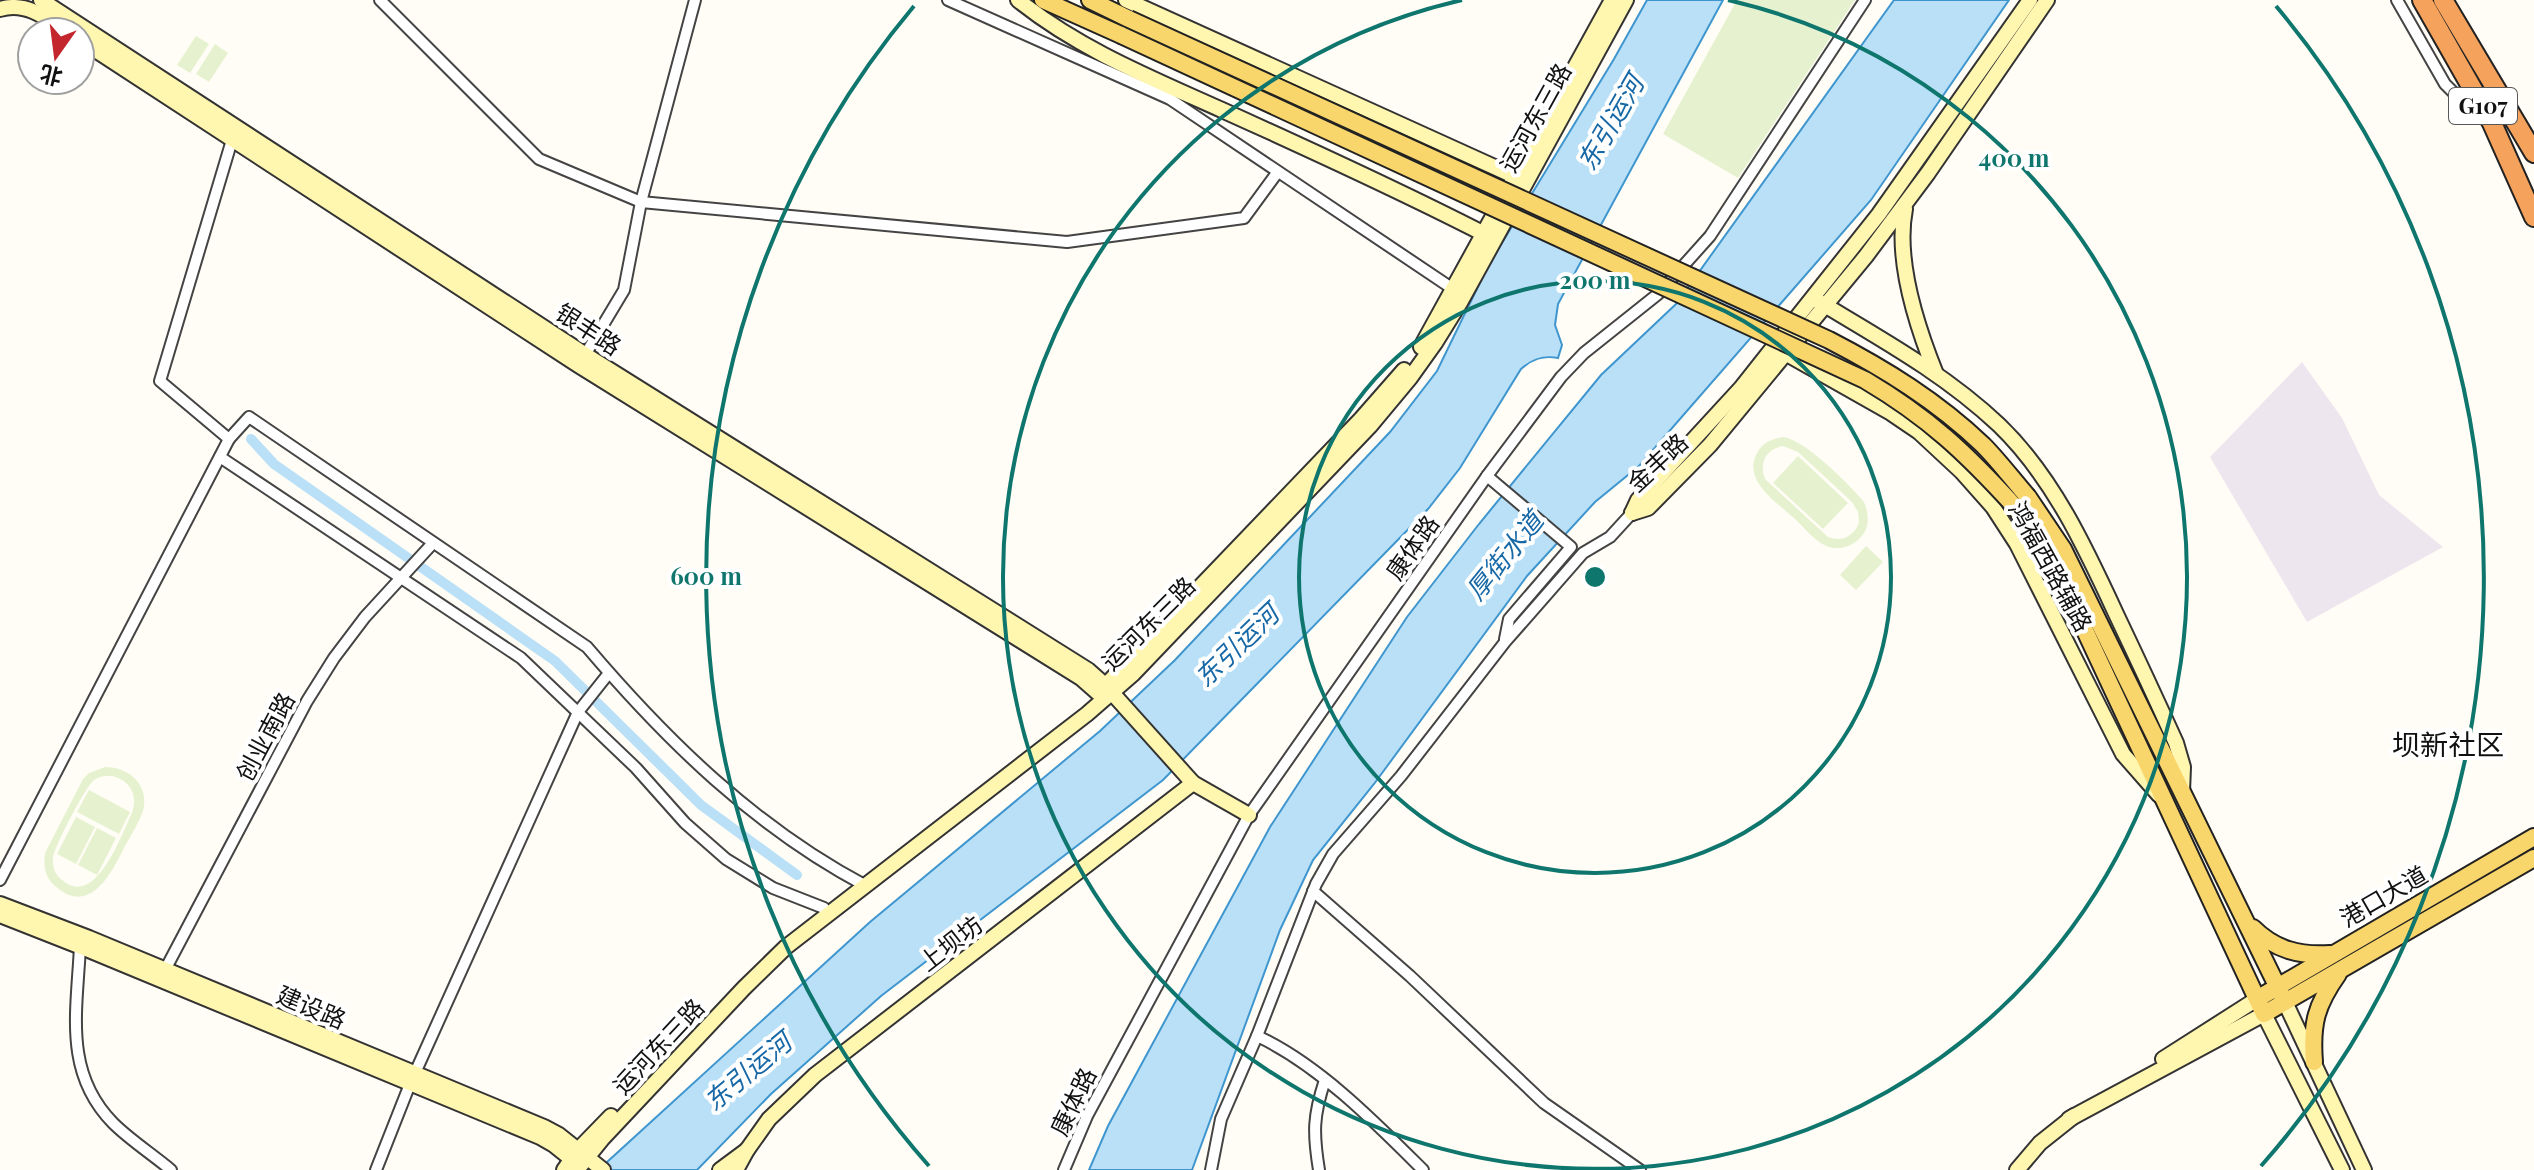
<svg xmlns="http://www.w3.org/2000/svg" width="2534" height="1170" font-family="'Playfair Display','Noto Sans SC',serif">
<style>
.industrial{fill:#eee6ef}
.pitch{fill:#e6f2cf;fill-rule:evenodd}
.water{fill:#b9e0f7;stroke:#3f96cf;stroke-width:2}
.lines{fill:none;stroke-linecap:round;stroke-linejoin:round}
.canal{stroke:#b9e0f7;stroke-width:10}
.street-casing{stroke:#444;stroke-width:14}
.secondary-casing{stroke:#333;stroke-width:18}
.primary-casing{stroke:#222;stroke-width:20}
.highway-casing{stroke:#222;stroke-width:22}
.street{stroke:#fff;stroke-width:10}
.secondary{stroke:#fff6b0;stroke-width:14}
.primary{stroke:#f9d66b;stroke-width:16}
.highway{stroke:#f5a25d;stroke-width:18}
.primary-bridge-casing{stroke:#222;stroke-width:20;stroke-linecap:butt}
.primary-bridge{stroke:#f9d66b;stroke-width:16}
.ring{fill:none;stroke:#0f766e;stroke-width:4}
.labels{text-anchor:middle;stroke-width:8;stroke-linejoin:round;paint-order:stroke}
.shield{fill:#fff;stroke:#585858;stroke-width:2}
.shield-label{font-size:22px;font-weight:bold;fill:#111}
.street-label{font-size:24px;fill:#111;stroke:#fff}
.water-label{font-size:26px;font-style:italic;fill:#1768a6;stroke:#fff}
.quarter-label{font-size:28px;fill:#111;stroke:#fff}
.centre{fill:#0f766e;stroke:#fff;stroke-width:4}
.ring-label{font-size:24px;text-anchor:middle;font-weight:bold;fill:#0f766e;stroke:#fff;stroke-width:8;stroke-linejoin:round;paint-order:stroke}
</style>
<rect width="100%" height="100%" fill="#fffdf5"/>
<path class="industrial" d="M2302,362L2342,418L2379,495L2443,547L2307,622L2210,457Z"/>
<g class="pitch">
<path d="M1737,0H1855L1738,178L1663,134Z"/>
<path d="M196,36L209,44L190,73L177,65Z"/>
<path d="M215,44L228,53L209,82L196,74Z"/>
<path d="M1783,437C1804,439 1849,484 1864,502C1869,514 1870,527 1861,537C1854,545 1844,549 1833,548C1817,545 1805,528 1794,518C1776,502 1742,480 1757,453C1762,443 1772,439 1783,437ZM1783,446L1798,452L1852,502L1858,512L1859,523C1853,537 1842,542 1828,537L1765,479C1759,462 1766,449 1783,446Z"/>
<path d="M1798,456L1848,503L1823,529L1773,483Z"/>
<path d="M1866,546L1883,562L1856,590L1840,575Z"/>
<path d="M105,767C129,767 150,785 143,811C139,822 132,834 126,844C113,870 91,918 55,886C45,877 43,866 45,853L83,779L89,773ZM112,776C131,781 138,795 132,813C121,835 96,909 62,880C55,875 52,866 53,858C54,847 86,786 94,780C100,776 105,776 112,776Z"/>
<path d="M89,790L130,812L119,834L77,812Z"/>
<path d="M76,817L95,827L76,864L57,854Z"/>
<path d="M97,828L116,838L97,875L78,865Z"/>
</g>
<g class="water">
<path d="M1647,0H1723L1558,304L1555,325L1562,345L1558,358C1543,355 1532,359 1521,369L1460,468L1428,509L1163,780L881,996L771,1094L697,1170H601L606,1163L870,922L1100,731L1175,660L1390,432L1437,371L1489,264L1614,59Z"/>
<path d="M1894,0H2009L1871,200L1639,466L1595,502L1527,576L1374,784L1313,860L1280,930L1192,1170H1089L1108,1126L1270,827L1407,617L1479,524L1601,375L1676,304Z"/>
</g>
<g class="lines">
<path class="canal" d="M251,439L274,464L555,661L701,805L797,875"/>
<defs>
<g id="street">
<path d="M380,0L539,159L641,202L1067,242L1244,218L1277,173"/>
<path d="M948,0L1170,99L1453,289"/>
<path d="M2397,0L2445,84L2463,102L2486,118"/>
<path d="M582,360L624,290L641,202L695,0"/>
<path d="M229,439L249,417L587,647C667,741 756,828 866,886"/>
<path d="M220,457L521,658L636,768L685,823L726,859L773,888L824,908"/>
<path d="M1487,476L1571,547L1509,619L1505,639"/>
<path d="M0,880L229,439L160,381L232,140"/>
<path d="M1313,891L1410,976L1544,1103L1640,1170"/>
<path d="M80,946C77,1011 63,1072 113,1123C130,1140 152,1154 171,1170"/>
<path d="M165,970L307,701L334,658L365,617L433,543"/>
<path d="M1257,1036C1318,1064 1375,1122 1423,1170"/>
<path d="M376,1170L410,1084L578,712L609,673"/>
<path d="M1064,1170L1087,1116L1249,815L1487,476L1561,377L1584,353L1658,294L1710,236L1865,0"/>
<path d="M1211,1170L1221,1119L1257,1036L1316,884L1333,854L1401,776L1505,642L1583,553L1610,537L1632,513"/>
<path d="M1319,1170C1313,1133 1313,1116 1325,1080"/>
</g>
<g id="secondary">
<path d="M41,0L586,355L1088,670L1106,686L1193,783L1249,815"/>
<path d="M1018,0C1079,49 1151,78 1222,110C1313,151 1403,192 1492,238"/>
<path d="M1126,0L1523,180"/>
<path d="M0,9C26,1 47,18 67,32"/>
<path d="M80,40L578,365L1081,678L1098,693"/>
<path d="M1905,209C1895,260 1917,327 1936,374"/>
<path d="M1818,301C1881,339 1945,374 1999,425C2053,477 2086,549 2117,616C2137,658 2157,701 2176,743L2183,767L2182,792"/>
<path d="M1421,347L1612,0"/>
<path d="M1778,349L1891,413L1919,432L1962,472L1993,507L2017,544L2123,754L2159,795"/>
<path d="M1632,513L1648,508L1710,445L1866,256L1928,173L2047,0"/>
<path d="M1632,513L1638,500L1741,388L1879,214L2030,0"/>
<path d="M1105,686L1361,419L1404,370"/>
<path d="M0,904L89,938L544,1127L559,1135L603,1170"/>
<path d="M0,915L84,948L540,1137L554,1145L579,1165"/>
<path d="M2285,1002L2364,1170"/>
<path d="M2163,1059L2257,999"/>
<path d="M2069,1119L2264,1014L2342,1170"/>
<path d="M747,1150L769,1119L815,1075L1193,783"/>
<path d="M564,1170L578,1150L611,1116"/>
<path d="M577,1170L602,1139L744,988L786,947L1087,714L1133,674L1370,426L1410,378L1435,343L1461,301L1626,0"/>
<path d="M720,1170L747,1150L736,1170"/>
<path d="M2017,1170L2040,1143L2074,1116"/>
</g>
<g id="primary">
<path d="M1043,0L1121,35"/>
<path d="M1090,0L1129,19"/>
<path d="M2028,497L2063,549L2285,1002"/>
<path d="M2016,508L2049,560L2075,609L2264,1014L2534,858"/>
<path d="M2253,928C2275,950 2300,956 2330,954"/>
<path d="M2257,999L2534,837"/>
<path d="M2314,1062C2311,1024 2316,1005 2338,974"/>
</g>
<g id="highway">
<path d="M2422,0L2492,123L2534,217"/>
<path d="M2443,0L2534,153"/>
</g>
</defs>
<use href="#street" class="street-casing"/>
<use href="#secondary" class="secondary-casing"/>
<use href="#primary" class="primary-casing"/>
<use href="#highway" class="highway-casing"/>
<use href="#street" class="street"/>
<use href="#secondary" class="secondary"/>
<use href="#primary" class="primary"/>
<use href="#highway" class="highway"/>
<defs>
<g id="primary-bridge">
<path d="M1129,19L1829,340C1885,369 1937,401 1983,445C1999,461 2013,480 2028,497"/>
<path d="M1121,35L1865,380C1929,418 1966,453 2016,508"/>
</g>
</defs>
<use href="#primary-bridge" class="primary-bridge-casing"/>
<use href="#primary-bridge" class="primary-bridge"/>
</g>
<g class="ring">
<circle cx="1595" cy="577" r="296"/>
<path d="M1728 0A592 592 0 1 1 1462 0"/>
<path d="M929 1166A889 889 0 0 1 914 6M2276 6A889 889 0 0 1 2261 1166"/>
</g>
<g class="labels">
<rect class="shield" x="2449" y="88" width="68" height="36" rx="6"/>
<g class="shield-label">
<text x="2483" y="114">G107</text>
</g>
<g class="street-label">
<text transform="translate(1536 118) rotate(-61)" y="8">运河东三路</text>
<text transform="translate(588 330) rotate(33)" y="8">银丰路</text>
<text transform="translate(1658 463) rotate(-43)" y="8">金丰路</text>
<text transform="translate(1413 548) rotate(-55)" y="8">康体路</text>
<text transform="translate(2050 567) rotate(61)" y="8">鸿福西路辅路</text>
<text transform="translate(1149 624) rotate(-45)" y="8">运河东三路</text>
<text transform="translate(266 737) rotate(-62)" y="8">创业南路</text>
<text transform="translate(2384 897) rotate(-30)" y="8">港口大道</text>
<text transform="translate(951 944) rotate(-38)" y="8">上坝坊</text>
<text transform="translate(311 1008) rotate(23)" y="8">建设路</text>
<text transform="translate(659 1047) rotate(-47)" y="8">运河东三路</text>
<text transform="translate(1074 1102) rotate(-64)" y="8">康体路</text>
</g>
<g class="water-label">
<text transform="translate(1611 123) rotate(-60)" y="9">东引运河</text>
<text transform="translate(1505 556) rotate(-51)" y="9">厚街水道</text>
<text transform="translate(1237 646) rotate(-44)" y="9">东引运河</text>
<text transform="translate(748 1072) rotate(-40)" y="9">东引运河</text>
</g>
<g class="quarter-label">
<text x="2448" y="755">坝新社区</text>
</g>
</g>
<circle cx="1595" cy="577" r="12" class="centre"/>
<g class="ring-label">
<text x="2014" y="167">400 m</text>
<text x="1595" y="289">200 m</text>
<text x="706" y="585">600 m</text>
</g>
<g transform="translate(56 56) rotate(194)"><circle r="38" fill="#ffffff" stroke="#a0a0a0" stroke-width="2"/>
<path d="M0-6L14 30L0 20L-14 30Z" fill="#c4262e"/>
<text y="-12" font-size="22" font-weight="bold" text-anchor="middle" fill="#111111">北</text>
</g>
</svg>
